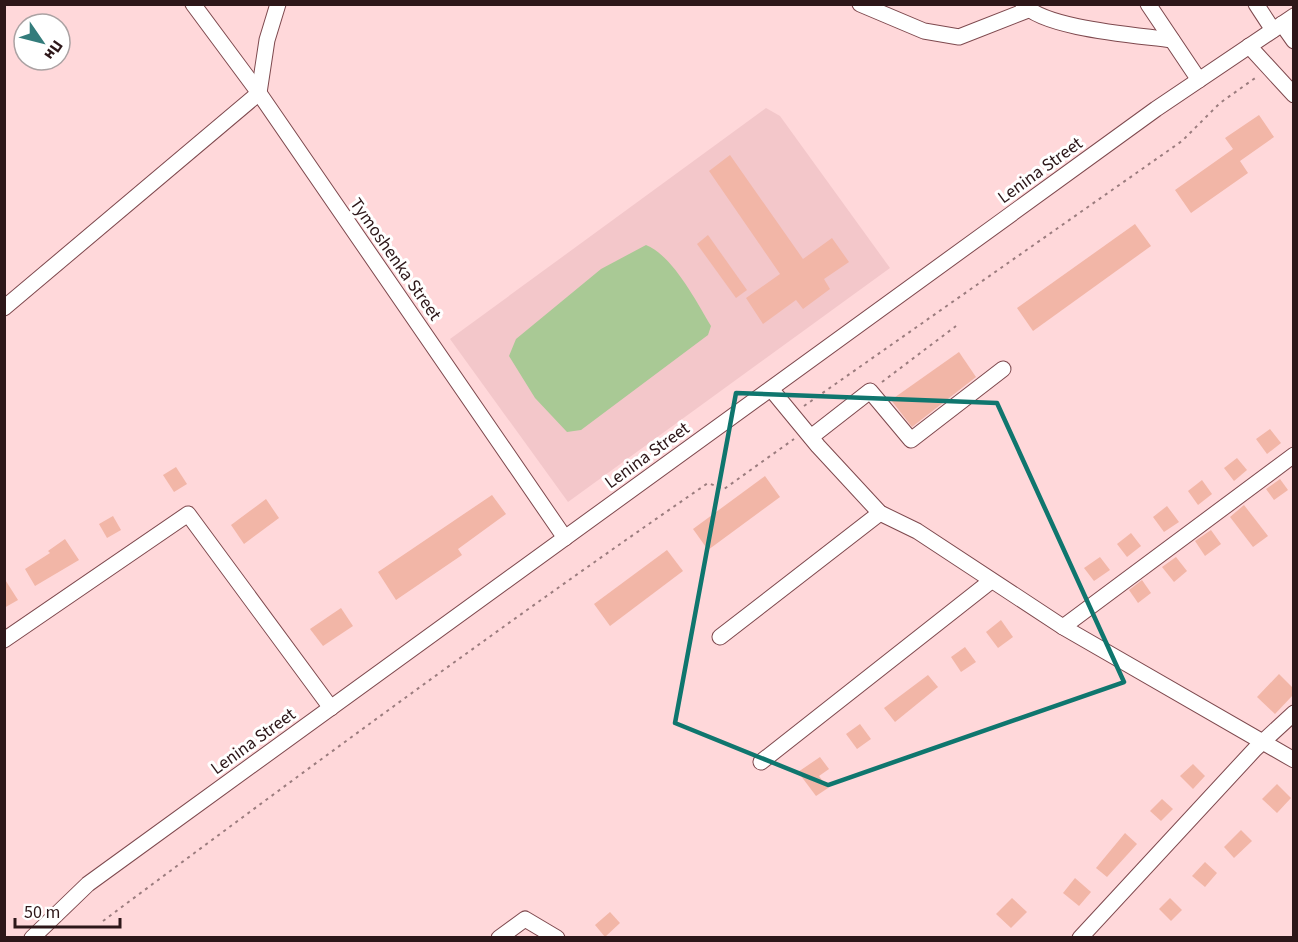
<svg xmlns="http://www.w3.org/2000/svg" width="1298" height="942" font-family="'Source Sans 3',sans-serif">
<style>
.built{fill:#f3c7ca}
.green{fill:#a9c995}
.building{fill:#f2b6a7}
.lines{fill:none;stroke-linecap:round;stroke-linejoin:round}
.minor-casing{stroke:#7e494e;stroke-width:17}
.path{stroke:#9b7c7e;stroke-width:2;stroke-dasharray:3 4.5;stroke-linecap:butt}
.minor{stroke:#fff;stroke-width:15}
.marked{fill:none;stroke:#0f766e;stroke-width:4.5;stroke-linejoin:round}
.labels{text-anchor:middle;stroke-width:6;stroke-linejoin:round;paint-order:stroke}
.street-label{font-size:18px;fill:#2d1719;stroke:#fff}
</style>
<rect width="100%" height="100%" fill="#ffd8da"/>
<path class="built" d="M766,108L780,116L890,268L568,502L450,339Z"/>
<path class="green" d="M646,245C673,256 696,301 711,326L708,335L581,430L567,432L535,398L509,356L516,339L601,269Z"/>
<g class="building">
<path d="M1259,115L1274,137L1240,161L1248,173L1191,213L1175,190L1233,149L1225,138Z"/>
<path d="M730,155L803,259L832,238L849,262L824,279L830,289L803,309L796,300L763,324L746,298L780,274L709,171Z"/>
<path d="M1135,224L1151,246L1033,331L1017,308Z"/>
<path d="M708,235L747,290L736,298L697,244Z"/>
<path d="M959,352L976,377L912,427L891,400Z"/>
<path d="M1270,429L1281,443L1267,454L1256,439Z"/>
<path d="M1237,458L1247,470L1234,481L1224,468Z"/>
<path d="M176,467L187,484L174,492L163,475Z"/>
<path d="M765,476L780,497L708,550L693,529Z"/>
<path d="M1280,479L1288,490L1274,500L1266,489Z"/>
<path d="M1202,480L1212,494L1198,505L1188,491Z"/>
<path d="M492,495L506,514L458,549L462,555L396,600L378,572Z"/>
<path d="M266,499L279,518L244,544L231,525Z"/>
<path d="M1244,505L1268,536L1253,547L1230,517Z"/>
<path d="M1167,506L1179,522L1164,532L1153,517Z"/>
<path d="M113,516L121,530L107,538L99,524Z"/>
<path d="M1211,530L1221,544L1205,556L1195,541Z"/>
<path d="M1131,533L1141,546L1127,557L1117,544Z"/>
<path d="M65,539L79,560L35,586L25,569L50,553L48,551Z"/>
<path d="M667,550L683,571L610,626L594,604Z"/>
<path d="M1100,557L1110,570L1094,581L1084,568Z"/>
<path d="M1176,557L1187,571L1174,582L1162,567Z"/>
<path d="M4,578L18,600L4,608Z"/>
<path d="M1142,580L1151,593L1138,603L1129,590Z"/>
<path d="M341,608L353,626L323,646L310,629Z"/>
<path d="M1001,620L1013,637L998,648L986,632Z"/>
<path d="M965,647L976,662L961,672L951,657Z"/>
<path d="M1279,674L1293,688V695L1275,714L1257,697Z"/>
<path d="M928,675L938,687L895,722L884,708Z"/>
<path d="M860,724L871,739L857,749L846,734Z"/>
<path d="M820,757L829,769L819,776L828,788L816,796L798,772Z"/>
<path d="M1193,764L1205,776L1193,789L1180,776Z"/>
<path d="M1277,784L1291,798L1277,813L1262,799Z"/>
<path d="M1162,799L1173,809L1161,821L1150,811Z"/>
<path d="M1241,830L1252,841L1234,858L1224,847Z"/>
<path d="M1125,833L1137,844L1107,877L1096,868Z"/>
<path d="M1205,862L1217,873L1205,887L1192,876Z"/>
<path d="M1075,878L1091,892L1079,906L1063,893Z"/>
<path d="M1012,898L1027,912L1011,928L996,914Z"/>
<path d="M1170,898L1182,910L1171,921L1159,909Z"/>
<path d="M610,912L620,923L605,937L595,925Z"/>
</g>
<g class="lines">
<defs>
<g id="minor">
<path d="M193,4L259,93L565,538"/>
<path d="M860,4L924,31L959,37L1028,10"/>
<path d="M1023,4C1045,29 1137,35 1172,40"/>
<path d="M1148,4L1199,80"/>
<path d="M1256,4L1273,30"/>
<path d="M1282,24L1294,41"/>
<path d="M1249,46L1294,95"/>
<path d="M4,308L259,93L267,40L278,4"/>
<path d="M771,389L818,446L880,513L917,531L1063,627L1294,760"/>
<path d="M811,437L870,391L911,440L1003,369"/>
<path d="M1063,627L1294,455"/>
<path d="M720,637L880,513"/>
<path d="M4,640L188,514L331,708"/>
<path d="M761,762L991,581"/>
<path d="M32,938L88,884L1156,109L1294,16"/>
<path d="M499,938L525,919L557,938"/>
<path d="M1080,938L1255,749L1294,713"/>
</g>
</defs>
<use href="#minor" class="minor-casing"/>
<g class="path">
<path d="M882,382L956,326"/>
<path d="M804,406L1182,141L1220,103L1258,76"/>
<path d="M103,921C303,772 503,624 708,483L724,489L794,439"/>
</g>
<use href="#minor" class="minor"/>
</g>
<path class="marked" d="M736,393L997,403L1124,682L828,785L675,723Z"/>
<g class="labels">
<g class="street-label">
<text transform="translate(1040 170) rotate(-36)" y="6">Lenina Street</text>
<text transform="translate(396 259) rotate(55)" y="6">Tymoshenka Street</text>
<text transform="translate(647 455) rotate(-36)" y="6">Lenina Street</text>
<text transform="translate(253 741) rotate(-36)" y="6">Lenina Street</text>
</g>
</g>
<rect width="1298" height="942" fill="none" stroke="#2d1719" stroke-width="12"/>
<g transform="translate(42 42) rotate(125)"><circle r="28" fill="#ffffff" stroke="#aba2a3" stroke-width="1.5"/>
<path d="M0-4.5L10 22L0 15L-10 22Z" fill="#337c7b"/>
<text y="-9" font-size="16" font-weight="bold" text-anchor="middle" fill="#2d1719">Пн</text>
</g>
<path d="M15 918v9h105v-9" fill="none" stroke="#2d1719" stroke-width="3"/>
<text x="24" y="918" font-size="18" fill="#2d1719" stroke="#ffffff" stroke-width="4.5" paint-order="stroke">50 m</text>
</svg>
